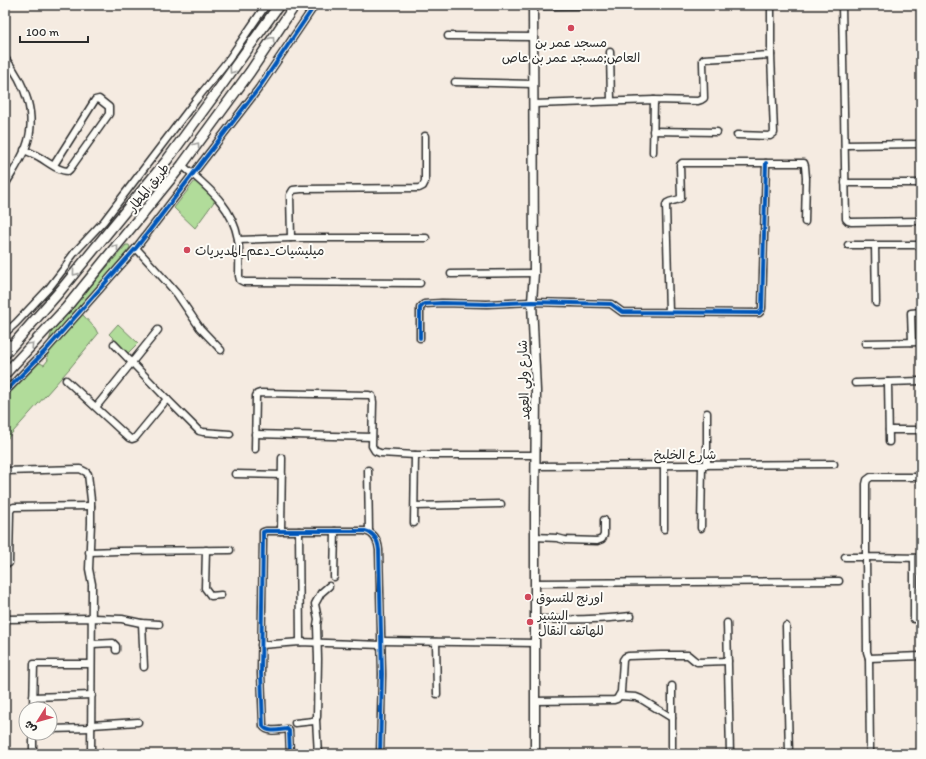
<svg xmlns="http://www.w3.org/2000/svg" width="926" height="759" font-family="Itim,'Playpen Sans Arabic',sans-serif">
<style>
.green{fill:#b1dc9a;stroke:#6e8462}
.lines{fill:none;stroke-linecap:round;stroke-linejoin:round}
.minor-casing{stroke:#2b2b2b;stroke-width:9}
.major-casing{stroke:#2b2b2b;stroke-width:11}
.highway-casing{stroke:#2b2b2b;stroke-width:12}
.minor{stroke:#fdfcf7;stroke-width:6}
.major{stroke:#fdfcf7;stroke-width:8}
.highway{stroke:#fdfcf7;stroke-width:9}
.cycleway-casing{stroke:#fdfcf7;stroke-width:6}
.cycleway{stroke:#0057b8;stroke-width:4}
.oneway{stroke:#9e9e9b}
.poi-dot{fill:#d1495b;stroke:#fdfcf7;stroke-width:1.5}
.labels{text-anchor:middle;stroke-width:4;stroke-linejoin:round;paint-order:stroke}
.poi-label{font-size:13px;fill:#2b2b2b;stroke:#fdfcf7;text-anchor:start}
.street-label{font-size:13px;fill:#2b2b2b;stroke:#fdfcf7}
</style>
<rect width="100%" height="100%" fill="#f5ebe1"/>
<filter id="ink" filterUnits="userSpaceOnUse"><feTurbulence type="fractalNoise" baseFrequency=".025" numOctaves="2"/><feDisplacementMap in="SourceGraphic" scale="8" xChannelSelector="R" yChannelSelector="G"/><feConvolveMatrix kernelMatrix="1 2 1 2 8 2 1 2 1" color-interpolation-filters="sRGB"/></filter>
<g filter="url(#ink)">
<g class="green">
<path d="M195,181L216,199L195,228L174,208Z"/>
<path d="M126,245H129L130,247L129,249L81,306L49,341L52,331Z"/>
<path d="M82,314L95,328L98,334L70,368L5,441V395L35,363L38,362L44,365L48,360L46,352L80,315Z"/>
<path d="M118,324L138,343L128,353L109,334Z"/>
</g>
<g class="lines">
<defs>
<g id="minor">
<path d="M842,5L846,219L848,221L851,222L921,221"/>
<path d="M533,6L623,5"/>
<path d="M448,36L533,37"/>
<path d="M610,52L611,101"/>
<path d="M5,58C25,83 38,116 26,147C21,160 12,173 5,185"/>
<path d="M455,82L533,84"/>
<path d="M534,104L654,100L698,101L701,100L704,98L703,63V60L704,59L771,55"/>
<path d="M653,131L717,132"/>
<path d="M737,135L770,136L774,133L771,55V5"/>
<path d="M845,145L921,144"/>
<path d="M24,150C29,152 34,154 39,157C48,162 58,171 68,171L70,169L109,114V107L99,99L95,100L54,165"/>
<path d="M653,152L654,100"/>
<path d="M182,165C207,187 232,205 238,239C240,250 239,264 239,276L240,280L244,282L420,283"/>
<path d="M845,183H921"/>
<path d="M291,238L290,195L293,190L301,189L419,188L423,186L425,182V136"/>
<path d="M238,240L291,238H426"/>
<path d="M848,245H921"/>
<path d="M875,245L876,303"/>
<path d="M136,248L164,279L177,294L200,328L221,350"/>
<path d="M451,274L534,273"/>
<path d="M669,312L666,205L667,203C672,200 677,201 681,198L680,165L682,163H804L805,166L806,178L805,222"/>
<path d="M5,333L16,323L49,288L66,266L69,260L75,252L104,221L196,100L229,59L266,5"/>
<path d="M420,338V308L424,304L442,303L487,304L532,302L611,304L622,312L759,313L761,311L762,308L766,163"/>
<path d="M5,341L12,346"/>
<path d="M912,342L911,313L921,312"/>
<path d="M865,343L921,342"/>
<path d="M114,344L167,399L199,431L203,432L230,434"/>
<path d="M66,380L129,438L132,439L135,438L167,399"/>
<path d="M888,382L889,442"/>
<path d="M855,383L921,381"/>
<path d="M5,392L46,350L136,248L259,88L315,5"/>
<path d="M96,407L158,330"/>
<path d="M889,430H918"/>
<path d="M255,434L372,437"/>
<path d="M255,449L256,396L257,394L260,393L369,395L372,396L373,402L372,446L375,451L380,453L415,455H536"/>
<path d="M707,465V413"/>
<path d="M536,466L834,464"/>
<path d="M368,470L369,532"/>
<path d="M5,471L80,469L86,472L88,474L91,500V523L89,569L92,584L91,754"/>
<path d="M235,474L282,475"/>
<path d="M921,480L917,477H871L867,480L866,484V557L921,558"/>
<path d="M415,506L501,504"/>
<path d="M414,523L415,455"/>
<path d="M701,528L702,465"/>
<path d="M664,529V465"/>
<path d="M281,531L282,458"/>
<path d="M299,531L300,642"/>
<path d="M535,537L557,538L565,540L597,541L602,539L604,535V520"/>
<path d="M206,550L205,588L211,596L221,595"/>
<path d="M89,552L118,551L230,550"/>
<path d="M845,557H866L867,652L869,658L921,656"/>
<path d="M914,558V619"/>
<path d="M9,563L10,511L12,508L14,507L91,506"/>
<path d="M334,577L335,531"/>
<path d="M535,583L839,581"/>
<path d="M5,619L93,618L122,619L141,623L159,624"/>
<path d="M535,619C567,620 599,620 631,616"/>
<path d="M142,623L144,667"/>
<path d="M727,623L730,754"/>
<path d="M786,626L789,754"/>
<path d="M381,641L535,643"/>
<path d="M436,642L437,694"/>
<path d="M92,644L113,643L116,646V650"/>
<path d="M261,645L300,642L381,645"/>
<path d="M869,658L870,754"/>
<path d="M672,686V754"/>
<path d="M619,696L636,697L641,699L672,718"/>
<path d="M33,697L92,695"/>
<path d="M535,701L614,700L617,699L621,692L623,660L625,657L628,656L661,655H688L694,660L697,662L728,661"/>
<path d="M33,709L34,664H91"/>
<path d="M316,720L318,754"/>
<path d="M295,723L314,721L317,717L318,659L317,625L318,619L315,604L321,593L329,586"/>
<path d="M91,725L138,722"/>
<path d="M50,729L91,728"/>
<path d="M33,754V733"/>
<path d="M290,754L289,731L287,729C279,730 268,733 263,726L261,673L263,539V532L266,531H365C375,533 378,541 379,550L382,674L380,754"/>
</g>
<path id="major" d="M533,5L534,273L532,302L536,391L535,512V754"/>
<g id="highway">
<path d="M5,354L60,291L167,160L224,82L279,5"/>
<path d="M5,374L66,308L182,165L250,72L295,5"/>
</g>
</defs>
<use href="#minor" class="minor-casing"/>
<use href="#major" class="major-casing"/>
<use href="#highway" class="highway-casing"/>
<use href="#minor" class="minor"/>
<use href="#major" class="major"/>
<use href="#highway" class="highway"/>
<defs>
<g id="cycleway">
<path d="M420,338V308L424,304L442,303L487,304L532,302L611,304L622,312L759,313L761,311L762,308L766,163"/>
<path d="M5,392L46,350L136,248L259,88L315,5"/>
<path d="M290,754L289,731L287,729C279,730 268,733 263,726L261,673L263,539V532L266,531H365C375,533 378,541 379,550L382,674L380,754"/>
</g>
</defs>
<use href="#cycleway" class="cycleway-casing"/>
<use href="#cycleway" class="cycleway"/>
</g>
<defs><path id="oneway-chevron" d="M-2-3.5L2.5 0L-2 3.5" fill="none" stroke-width="1.6" stroke-linecap="round" stroke-linejoin="round"/></defs>
<g class="oneway">
<use href="#oneway-chevron" transform="translate(272 39) rotate(-56)"/>
<use href="#oneway-chevron" transform="translate(232 71) rotate(125)"/>
<use href="#oneway-chevron" transform="translate(197 145) rotate(-54)"/>
<use href="#oneway-chevron" transform="translate(116 247) rotate(-51)"/>
<use href="#oneway-chevron" transform="translate(75 273) rotate(129)"/>
<use href="#oneway-chevron" transform="translate(31 345) rotate(-47)"/>
</g>
</g>
<g class="poi-dot">
<circle cx="571" cy="28" r="4"/>
<circle cx="187" cy="250" r="4"/>
<circle cx="528" cy="597" r="4"/>
<circle cx="530" cy="622" r="4"/>
</g>
<g class="labels">
<g class="poi-label">
<text x="571" y="47" text-anchor="middle">مسجد عمر بن<tspan x="571" dy="15">العاص;مسجد عمر بن عاص</tspan></text>
<text x="195" y="255">ميليشيات_دعم_المديريات</text>
<text x="536" y="602">اورنج للتسوق</text>
<text x="538" y="620">البشير<tspan x="538" dy="15">للهاتف النقال</tspan></text>
</g>
<g class="street-label">
<text transform="translate(148 187) rotate(-51)" y="5">طريق المطار</text>
<text transform="translate(523 380) rotate(-92)" y="5">شارع ولي العهد</text>
<text x="685" y="459">شارع الخليخ</text>
</g>
</g>
<rect width="926" height="759" fill="none" stroke="#fdfcf7" stroke-width="20"/>
<rect x="10" y="10" width="906" height="739" fill="none" stroke="#2b2b2b" stroke-width="1.5" filter="url(#ink)"/>
<g transform="translate(38 721) rotate(233)"><circle r="19" fill="#fdfcf7" stroke="#a9a8a5"/>
<path d="M0-3L7 15L0 10L-7 15Z" fill="#d1495b"/>
<text y="-6" font-size="11" font-weight="bold" text-anchor="middle" fill="#2b2b2b">ش</text>
</g>
<path d="M20 36v6h68v-6" fill="none" stroke="#2b2b2b" stroke-width="2"/>
<text x="26" y="36" font-size="12" fill="#2b2b2b" stroke="#fdfcf7" stroke-width="3" paint-order="stroke">100 m</text>
</svg>
